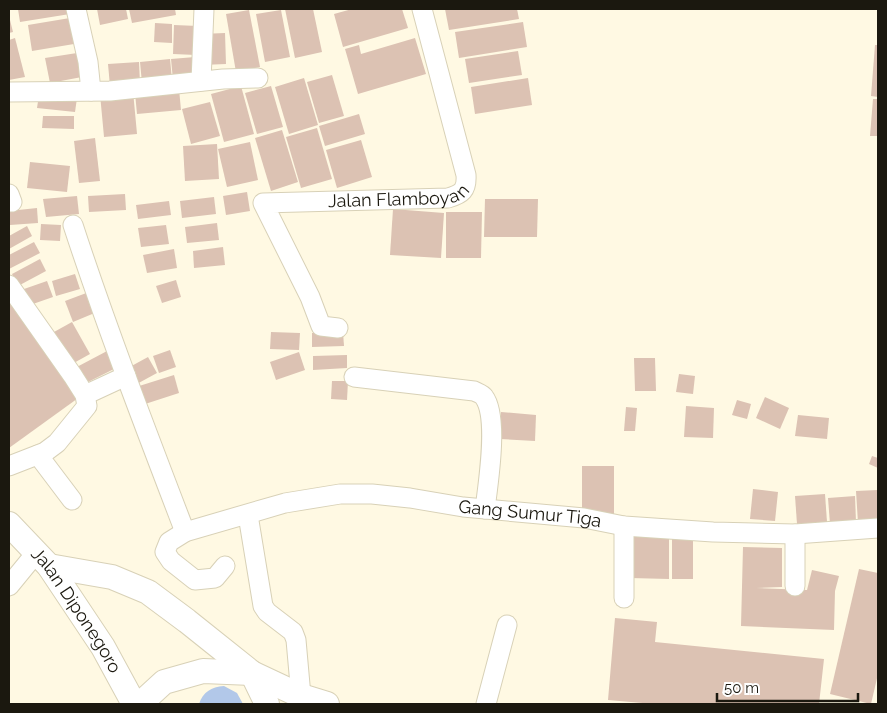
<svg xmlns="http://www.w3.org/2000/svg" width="887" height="713" font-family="Raleway,sans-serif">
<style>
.water{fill:#b2c8e9}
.building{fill:#dcc2b3}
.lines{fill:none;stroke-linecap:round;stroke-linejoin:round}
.minor-casing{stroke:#d8d1b7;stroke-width:21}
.major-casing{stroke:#d8d1b7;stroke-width:26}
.minor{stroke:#fff;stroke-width:19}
.major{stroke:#fff;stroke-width:24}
.labels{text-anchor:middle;stroke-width:4.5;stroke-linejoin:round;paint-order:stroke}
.street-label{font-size:18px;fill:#1b180f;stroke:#fff}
</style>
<rect width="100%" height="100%" fill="#fff9e3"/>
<path class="water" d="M224,686L237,693L243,704H199C203,692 211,687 224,686Z"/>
<g class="building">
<path d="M18,9H69L70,14L20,22Z"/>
<path d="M97,9H126L128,19L100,25Z"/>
<path d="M129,9H175L176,15L132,23Z"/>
<path d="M285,9H313L322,52L295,58Z"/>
<path d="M352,9H402L408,28L343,47L334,14Z"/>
<path d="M445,9H517L519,19L449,30Z"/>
<path d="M249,10L260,67L236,72L226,14Z"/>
<path d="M281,10L290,57L265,62L256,14Z"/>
<path d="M9,16L13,32L9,33Z"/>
<path d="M76,17L80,43L32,51L28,25Z"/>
<path d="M523,22L527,47L459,58L455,32Z"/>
<path d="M155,23L172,24V43L154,42Z"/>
<path d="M174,25L198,26L196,55L173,54Z"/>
<path d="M225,33L226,64L202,65L201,34Z"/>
<path d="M15,38L25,77L9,80V40Z"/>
<path d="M415,38L426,74L358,94L345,49L359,45L361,54Z"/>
<path d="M875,45H878V97L871,96Z"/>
<path d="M518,51L522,75L469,83L465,59Z"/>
<path d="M77,53L82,77L50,83L45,58Z"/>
<path d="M195,57L196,78L173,80L171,59Z"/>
<path d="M170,59L172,80L142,83L140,62Z"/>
<path d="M139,62L140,83L110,86L108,64Z"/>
<path d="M332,75L344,116L319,123L307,82Z"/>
<path d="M304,78L318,125L289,134L275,87Z"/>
<path d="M528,78L532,105L475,114L471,87Z"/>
<path d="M241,86L254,134L224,142L211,94Z"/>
<path d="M271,86L283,127L257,134L245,93Z"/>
<path d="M179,89L181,110L137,114L135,93Z"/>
<path d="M133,91L137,134L104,137L100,94Z"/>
<path d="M39,95L77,98L75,112L37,108Z"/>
<path d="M873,99H878V136H870Z"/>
<path d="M210,102L220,136L191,144L182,109Z"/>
<path d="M359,114L365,134L325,146L319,126Z"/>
<path d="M43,116H74V129L42,128Z"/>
<path d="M317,128L332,179L301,188L286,137Z"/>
<path d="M282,130L298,182L271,191L255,138Z"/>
<path d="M95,138L100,181L79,183L74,141Z"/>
<path d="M361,140L372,177L337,188L326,150Z"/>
<path d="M250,142L258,180L227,187L218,149Z"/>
<path d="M217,144L219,179L185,181L183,146Z"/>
<path d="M30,162L70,166L67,192L27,188Z"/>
<path d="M247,192L250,211L226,215L223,196Z"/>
<path d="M125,194L126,210L89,212L88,196Z"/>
<path d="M77,196L79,214L46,217L43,199Z"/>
<path d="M214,197L216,214L182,218L180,201Z"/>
<path d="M485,199H538L537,237H484Z"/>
<path d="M169,201L171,215L138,219L136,205Z"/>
<path d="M37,208L38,223L10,225L9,211Z"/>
<path d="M393,209L444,213L441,258L390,255Z"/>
<path d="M446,212H482L481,258H446Z"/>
<path d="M217,223L219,240L187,243L185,227Z"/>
<path d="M41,224L61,225L60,241L40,240Z"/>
<path d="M166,225L169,244L141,247L138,228Z"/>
<path d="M27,226L32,236L9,249V236Z"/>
<path d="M34,242L40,253L9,269V255Z"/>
<path d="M223,247L225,265L194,268L193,251Z"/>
<path d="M174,249L177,268L147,273L143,255Z"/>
<path d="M40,259L46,271L18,286L12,274Z"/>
<path d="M75,274L80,289L56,296L52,281Z"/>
<path d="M176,280L181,297L162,303L156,286Z"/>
<path d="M47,281L53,297L30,305L24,289Z"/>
<path d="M89,292L97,312L73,322L65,301Z"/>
<path d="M9,298L81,396L9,448Z"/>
<path d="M72,322L90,354L72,364L54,332Z"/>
<path d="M271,332L300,333L299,350L270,349Z"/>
<path d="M343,332L344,346L312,347V333Z"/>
<path d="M109,350L118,367L82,385L73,369Z"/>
<path d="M170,350L176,367L159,373L153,356Z"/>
<path d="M299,352L305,370L276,380L270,362Z"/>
<path d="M347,355V368L313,370V356Z"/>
<path d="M148,357L157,373L135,385L126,369Z"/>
<path d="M634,358H655L656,391H635Z"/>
<path d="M679,374L695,376L693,394L676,392Z"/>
<path d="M174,375L179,393L142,405L136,387Z"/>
<path d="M332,381H348L347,400L331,399Z"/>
<path d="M765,397L789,408L780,429L756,418Z"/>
<path d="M737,400L751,404L747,419L732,415Z"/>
<path d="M686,406L714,408L713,438L684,437Z"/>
<path d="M626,407L637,408L635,431H624Z"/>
<path d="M501,412L536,415L535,441L500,439Z"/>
<path d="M798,415L829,418L827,439L795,436Z"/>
<path d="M872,456L878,458V468L869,464Z"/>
<path d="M582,466H614V515L582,514Z"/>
<path d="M753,489L778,492L775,521L750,519Z"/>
<path d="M878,490V522L858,523L856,491Z"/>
<path d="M825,494L827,522L797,524L795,496Z"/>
<path d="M855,496L856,522L830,524L828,498Z"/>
<path d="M630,536L669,537V579L630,578Z"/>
<path d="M693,538V579H672V539Z"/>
<path d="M743,547L782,548V587L756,588L807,590L812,570L839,576L835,591L834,630L741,626Z"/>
<path d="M859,569L878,573V674L871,704L830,694Z"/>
<path d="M615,618L657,622L655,642L824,659L819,704H654L608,700Z"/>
</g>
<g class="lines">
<defs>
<g id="minor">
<path d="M76,9L88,62L91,91"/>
<path d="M201,81L204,9"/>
<path d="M9,92L110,91L223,79L258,78"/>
<path d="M9,194L12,202"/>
<path d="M73,225C107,329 146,430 185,532"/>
<path d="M9,285L73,376L85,395L87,406L57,443L45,452L9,466"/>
<path id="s1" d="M338,328L321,326L310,297L263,203L448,198C462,194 467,190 466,175L422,9"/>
<path d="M354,377L474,391C478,393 482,394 484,397C499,417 488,484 485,509"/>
<path d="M85,395L126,376"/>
<path d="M38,455L72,500"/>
<path d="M248,515L263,606L267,612L293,632L296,640L301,696"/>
<path d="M624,526V598"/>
<path d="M795,534V586"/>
<path id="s2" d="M225,566L215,578L195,580L171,561L165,552L169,542L185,532L285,503L340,494H372L410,498L463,507L584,518L624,526L713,532L795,534L878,528"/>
<path d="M9,586L36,553"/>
<path d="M486,704L507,625"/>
</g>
<g id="major">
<path id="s3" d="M9,524L49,566L103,647L134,704"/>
<path d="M49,566L112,577L148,592L187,621L252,673L267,704"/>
<path d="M140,704L164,682L203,671L252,673L301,696L327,704"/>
</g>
</defs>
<use href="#minor" class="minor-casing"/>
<use href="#major" class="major-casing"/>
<use href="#minor" class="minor"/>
<use href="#major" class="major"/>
</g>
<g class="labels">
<g class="street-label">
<text dy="6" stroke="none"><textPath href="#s1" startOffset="289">Jalan Flamboyan</textPath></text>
<text dy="6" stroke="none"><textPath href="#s2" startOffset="458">Gang Sumur Tiga</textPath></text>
<text dy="6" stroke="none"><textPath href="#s3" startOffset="110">Jalan Diponegoro</textPath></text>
</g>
</g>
<rect width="887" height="713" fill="none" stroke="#1b180f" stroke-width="20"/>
<path d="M717 693v8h141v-8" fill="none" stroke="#1b180f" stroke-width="2.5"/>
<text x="724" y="693" font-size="15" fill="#1b180f" stroke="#ffffff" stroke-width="4" paint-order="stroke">50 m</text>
</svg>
